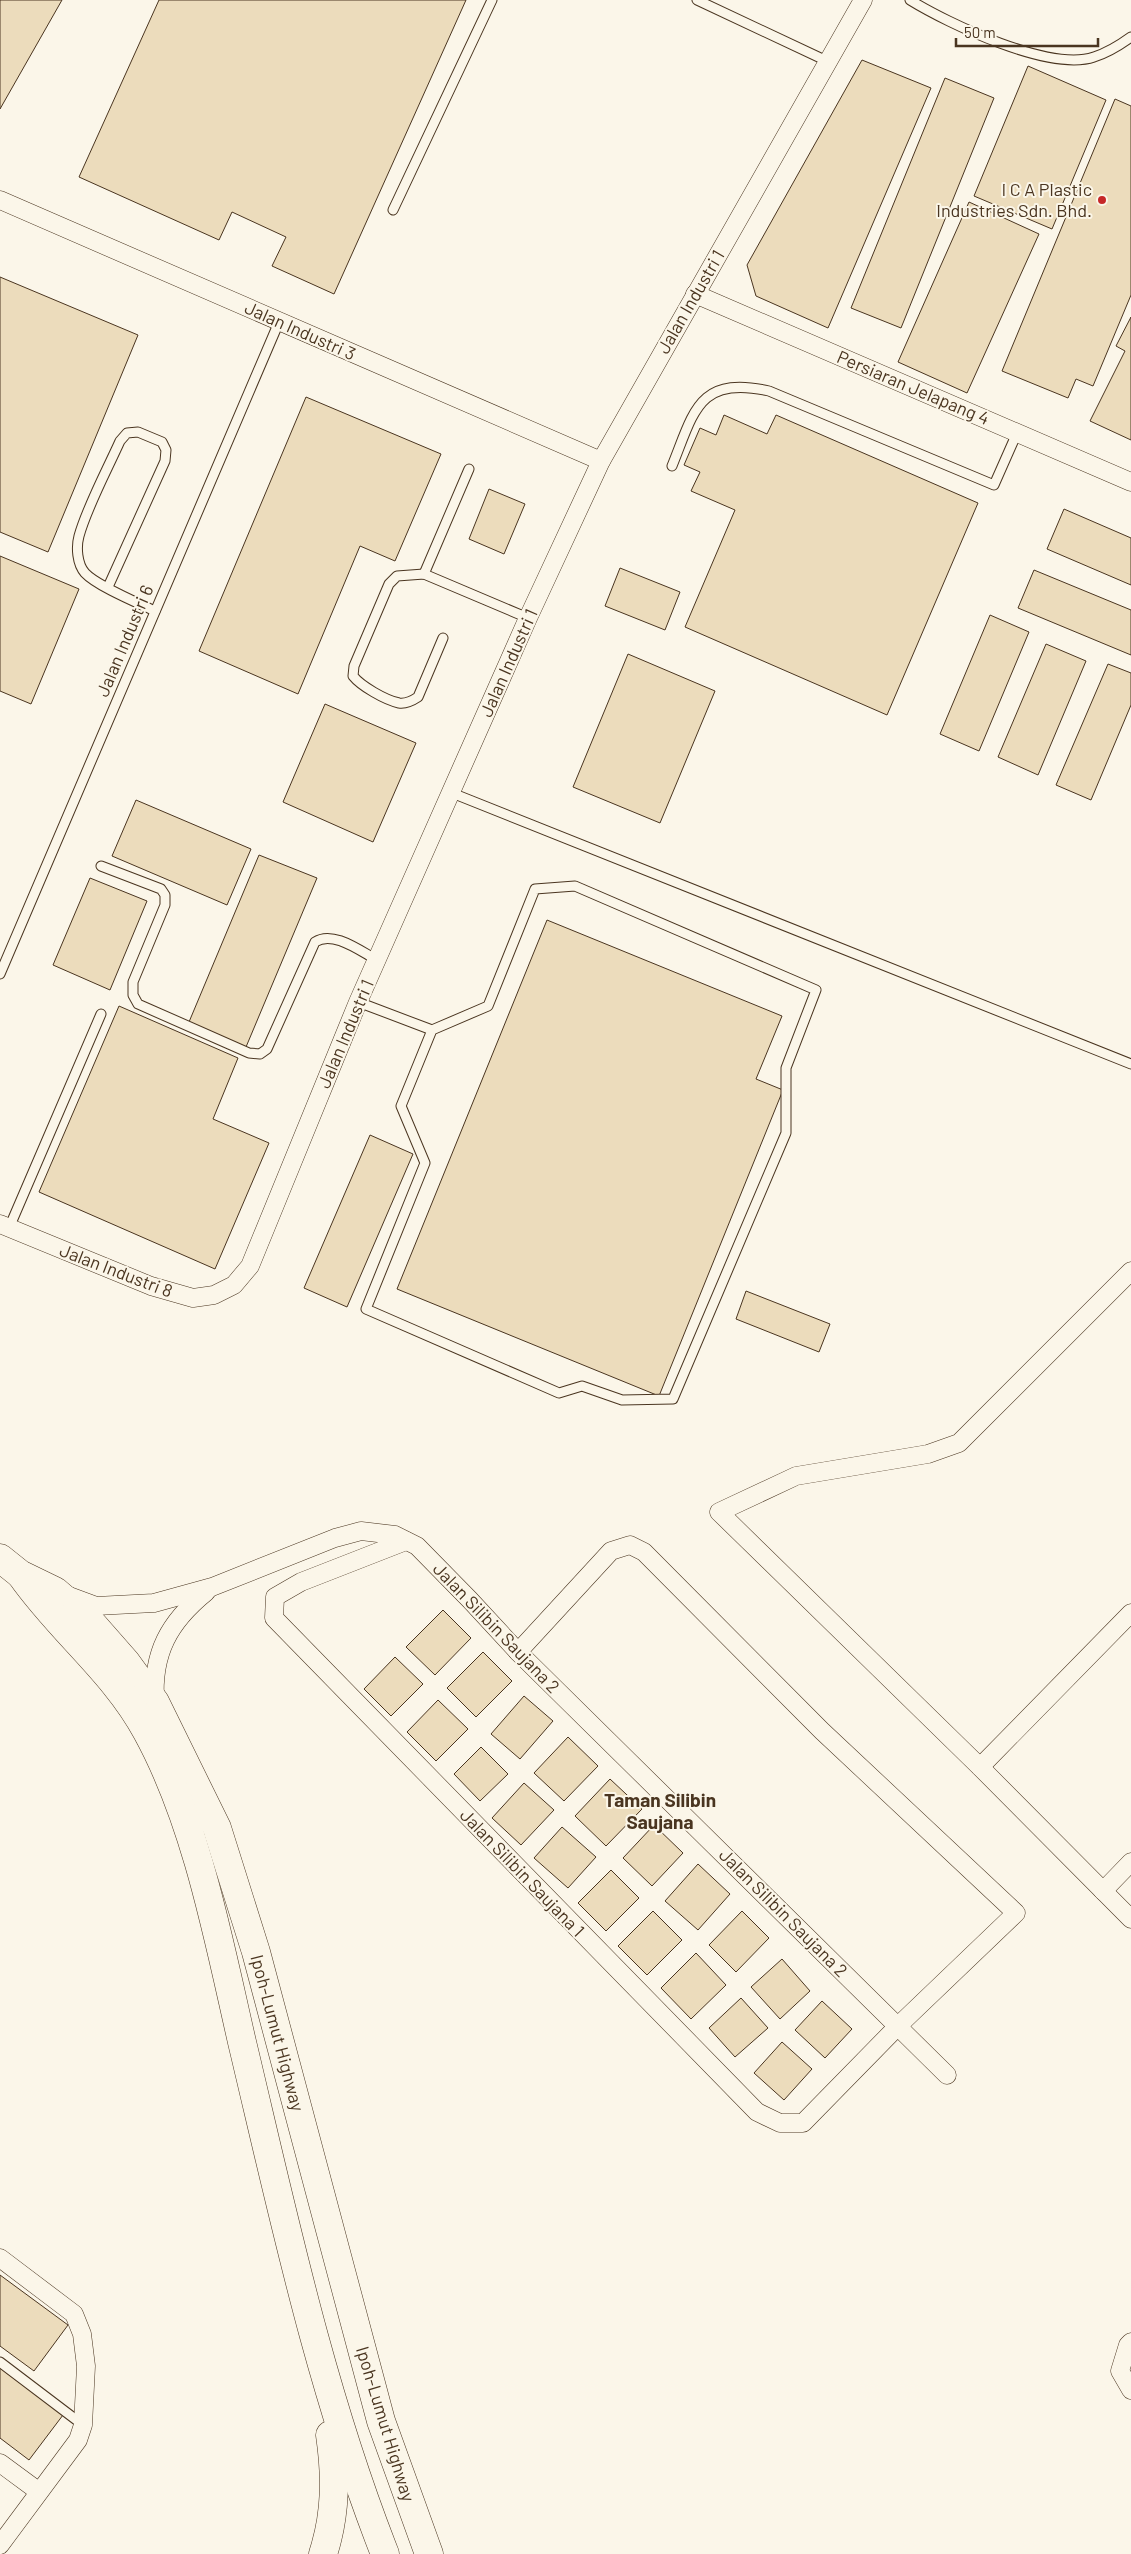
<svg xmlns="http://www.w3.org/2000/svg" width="1131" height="2554" font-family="Barlow,sans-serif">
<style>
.building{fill:#ecdcbc;stroke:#4a3520}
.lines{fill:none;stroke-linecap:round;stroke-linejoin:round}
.service-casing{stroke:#4a3520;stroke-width:11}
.minor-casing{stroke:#4a3520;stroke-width:19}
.trunk-casing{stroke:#4a3520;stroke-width:29}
.service{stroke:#fbf6e9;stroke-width:9}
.minor{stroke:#fbf6e9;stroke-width:18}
.trunk{stroke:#fbf6e9;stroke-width:28}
.poi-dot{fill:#c62828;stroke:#fbf6e9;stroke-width:2}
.labels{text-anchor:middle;stroke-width:4;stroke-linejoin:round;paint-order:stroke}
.poi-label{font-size:18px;fill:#4a3520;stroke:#fbf6e9;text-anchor:end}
.street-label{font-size:18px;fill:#4a3520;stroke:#fbf6e9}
.neighbourhood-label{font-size:19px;font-weight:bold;fill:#4a3520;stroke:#fbf6e9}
</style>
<rect width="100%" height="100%" fill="#fbf6e9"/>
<g class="building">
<path d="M0,0H62L0,109Z"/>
<path d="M159,0H466L334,294L272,266L286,237L232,212L219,240L79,177Z"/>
<path d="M862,60L931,88L828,328L756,296L747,265Z"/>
<path d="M1028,66L1106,100L1052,229L974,196Z"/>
<path d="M945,78L994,98L901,328L851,308Z"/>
<path d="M1115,99L1131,106V295L1093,386L1076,379L1068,398L1002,371Z"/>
<path d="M969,202L1039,234L967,393L898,362Z"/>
<path d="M0,277L138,335L48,552L0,532Z"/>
<path d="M1131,317V440L1090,421L1125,351L1116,346Z"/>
<path d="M306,397L441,454L395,561L360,546L298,694L199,651Z"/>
<path d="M724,415L767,434L776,415L978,503L887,715L685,627L735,510L691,491L700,472L684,465L700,428L716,435Z"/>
<path d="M489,489L525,504L504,554L469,539Z"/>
<path d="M1064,509L1131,538V585L1047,549Z"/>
<path d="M0,556L79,589L31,704L0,691Z"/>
<path d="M620,568L680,592L665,630L605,606Z"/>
<path d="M1034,570L1131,610V655L1018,608Z"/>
<path d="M990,615L1029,632L979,751L940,734Z"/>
<path d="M1046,644L1086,661L1038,775L998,757Z"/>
<path d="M628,654L715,691L660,823L573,787Z"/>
<path d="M1108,664L1131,673V705L1091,800L1056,785Z"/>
<path d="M325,704L416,743L373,842L283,802Z"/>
<path d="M136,800L251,849L227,905L112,856Z"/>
<path d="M259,855L317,878L246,1047L189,1022Z"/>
<path d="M90,878L147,901L110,990L53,965Z"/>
<path d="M547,920L782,1016L756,1079L783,1090L659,1396L397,1289Z"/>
<path d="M119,1006L238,1058L213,1119L269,1143L215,1269L39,1192Z"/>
<path d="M370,1135L413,1154L347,1307L304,1288Z"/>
<path d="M746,1291L830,1324L819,1352L736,1319Z"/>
<path d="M443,1610L471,1638L435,1675L406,1647Z"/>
<path d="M483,1652L512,1681L476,1717L447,1688Z"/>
<path d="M395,1657L423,1684L391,1716L364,1689Z"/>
<path d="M524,1696L553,1721L520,1759L491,1734Z"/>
<path d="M438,1700L468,1729L436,1761L407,1732Z"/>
<path d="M568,1737L598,1766L564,1801L534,1773Z"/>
<path d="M481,1747L508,1774L480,1801L454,1774Z"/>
<path d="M610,1779L642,1809L606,1846L575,1816Z"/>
<path d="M524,1783L554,1810L521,1845L492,1818Z"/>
<path d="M654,1825L683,1853L652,1886L623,1858Z"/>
<path d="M562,1827L596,1857L568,1888L534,1858Z"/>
<path d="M698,1864L730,1894L698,1930L665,1901Z"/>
<path d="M611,1870L639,1898L606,1931L578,1903Z"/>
<path d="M653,1911L682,1940L647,1975L618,1946Z"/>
<path d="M742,1911L769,1938L736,1972L709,1945Z"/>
<path d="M696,1953L726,1985L691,2019L661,1988Z"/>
<path d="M782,1959L810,1991L780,2019L751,1987Z"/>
<path d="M741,1998L768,2028L735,2057L709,2028Z"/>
<path d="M822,2001L852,2029L825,2058L795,2030Z"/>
<path d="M782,2042L812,2069L784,2100L754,2073Z"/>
<path d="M0,2275L68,2325L34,2371L0,2346Z"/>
<path d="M0,2368L63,2415L29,2460L0,2438Z"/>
</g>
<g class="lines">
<defs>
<g id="service">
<path d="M697,0L829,62"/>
<path d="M910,0C949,24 1050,72 1094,57C1107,53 1120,45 1131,37"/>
<path d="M393,210L492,0"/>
<path d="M672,466C694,412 698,375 769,391L994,485L1017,433"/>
<path d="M424,574L469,469"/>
<path d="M108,587L165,461L166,450L162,442L138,432L127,433L120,441C107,470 87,507 79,536C76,547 77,564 85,573C97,586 138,603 155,611"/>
<path d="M443,638L418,697C412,701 406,704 399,703C385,700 361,686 353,676L354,666L389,584L397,576L424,574L528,618"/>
<path d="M452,793L1131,1064"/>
<path d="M101,866L161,889L165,895V905L133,982V995L138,1004L249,1053L260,1054L267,1049L315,942C333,930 360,951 377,960"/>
<path d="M575,886L816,990L786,1068V1133L673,1399L622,1400L582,1386L559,1393L366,1309L425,1163L401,1106L432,1030L488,1006L535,889Z"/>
<path d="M0,974L279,322"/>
<path d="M358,1002L432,1030"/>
<path d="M9,1228L101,1014"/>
<path d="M0,2362L83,2425"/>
</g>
<g id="minor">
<path d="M0,200L601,461"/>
<path d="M695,294L1131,482"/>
<path d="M0,1224L151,1286L193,1298L214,1295L234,1285L250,1266L358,1002L528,618L601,461L863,0"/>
<path d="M1131,1271L959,1443L928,1454L796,1476L719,1512L980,1767L1131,1919"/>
<path d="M406,1541L301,1582L275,1597L274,1618L757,2112L780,2123H803L898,2026L1016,1913L822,1731L644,1552L630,1545L611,1551L518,1652"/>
<path d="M69,1596L96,1606L154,1603L212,1587L335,1538L361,1531L395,1535L417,1546L470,1600L518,1652L947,2075"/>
<path d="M155,1701C152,1653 169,1622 206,1592"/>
<path d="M980,1767L1131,1613"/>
<path d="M1103,1891L1131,1862"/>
<path d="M0,2258L74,2314L82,2334L86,2366L83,2425L78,2440L0,2545"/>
<path d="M1131,2342L1128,2345L1120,2371L1131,2390"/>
<path d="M0,2463L38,2491"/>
</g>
<g id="trunk">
<path d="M0,1558L20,1574L55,1591L90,1621L126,1662L155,1702L217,1828L256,1952L381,2421L429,2554"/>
<path d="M21,1575C60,1631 115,1672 147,1732C197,1823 219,1942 242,2042C283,2214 320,2389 385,2554"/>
<path d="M323,2554C336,2514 336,2476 330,2435"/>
</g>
</defs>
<use href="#service" class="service-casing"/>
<use href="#minor" class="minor-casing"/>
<use href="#trunk" class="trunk-casing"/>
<use href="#service" class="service"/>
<use href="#minor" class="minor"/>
<use href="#trunk" class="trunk"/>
</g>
<circle class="poi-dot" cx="1102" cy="200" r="5"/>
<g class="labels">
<g class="poi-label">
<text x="1092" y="196">I C A Plastic<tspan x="1092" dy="21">Industries Sdn. Bhd.</tspan></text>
</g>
<g class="street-label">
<text transform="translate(691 302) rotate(-60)" y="6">Jalan Industri 1</text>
<text transform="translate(300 331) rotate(24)" y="6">Jalan Industri 3</text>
<text transform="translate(913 388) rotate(23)" y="6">Persiaran Jelapang 4</text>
<text transform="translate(125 641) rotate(-67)" y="6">Jalan Industri 6</text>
<text transform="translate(509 663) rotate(-66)" y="6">Jalan Industri 1</text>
<text transform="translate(346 1034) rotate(-67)" y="6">Jalan Industri 1</text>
<text transform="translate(116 1271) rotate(21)" y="6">Jalan Industri 8</text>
<text transform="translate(496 1628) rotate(46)" y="6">Jalan Silibin Saujana 2</text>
<text transform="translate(522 1873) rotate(46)" y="6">Jalan Silibin Saujana 1</text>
<text transform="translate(783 1913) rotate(45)" y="6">Jalan Silibin Saujana 2</text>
<text transform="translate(277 2033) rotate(75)" y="6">Ipoh-Lumut Highway</text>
<text transform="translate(385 2424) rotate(73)" y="6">Ipoh-Lumut Highway</text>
</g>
<g class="neighbourhood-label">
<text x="660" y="1807">Taman Silibin<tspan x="660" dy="22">Saujana</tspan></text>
</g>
</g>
<path d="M956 38v8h142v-8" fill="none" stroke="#4a3520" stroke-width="2.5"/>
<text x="964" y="38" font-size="15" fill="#4a3520" stroke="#fbf6e9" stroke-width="4" paint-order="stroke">50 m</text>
</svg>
